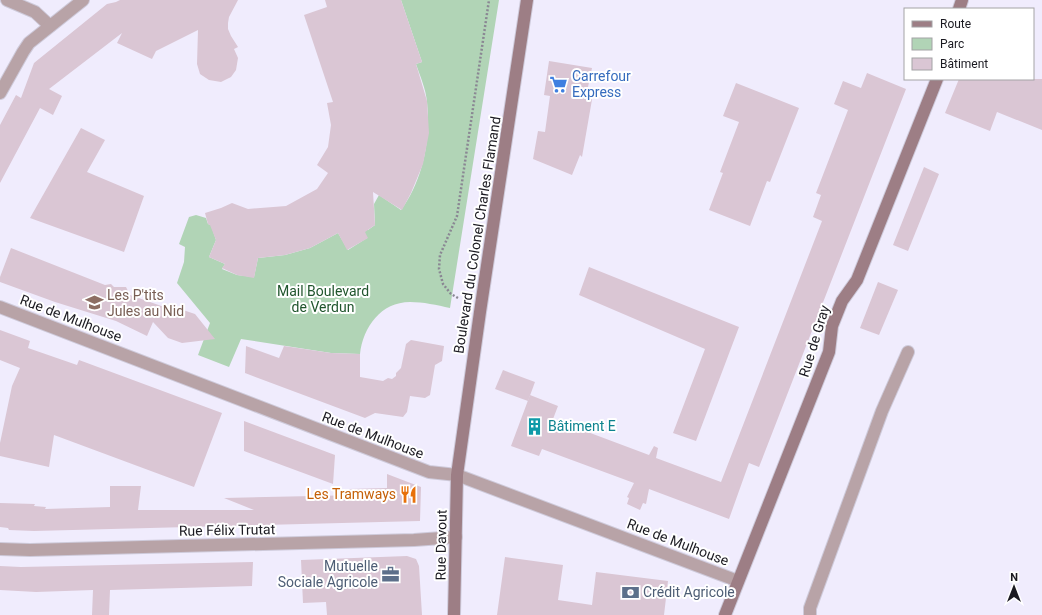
<svg xmlns="http://www.w3.org/2000/svg" width="1042" height="615" font-family="Roboto,sans-serif">
<style>
.green{fill:#b1d4b6}
.building{fill:#dac6d4}
.lines{fill:none;stroke-linecap:round;stroke-linejoin:round}
.lane-casing{stroke:#cecada;stroke-width:14}
.street-casing{stroke:#cecada;stroke-width:14}
.secondary-casing{stroke:#cecada;stroke-width:14}
.path{stroke:#8a8793;stroke-width:2.5;stroke-dasharray:2 2;stroke-linecap:butt}
.lane{stroke:#b8a3a7;stroke-width:12}
.street{stroke:#b8a3a7;stroke-width:12}
.secondary{stroke:#9d7e85;stroke-width:12}
.labels{text-anchor:middle;stroke-width:4;stroke-linejoin:round;paint-order:stroke}
.shop-label{font-size:14px;fill:#366cbe;stroke:#fff;text-anchor:start}
.street-label{font-size:14px;fill:#1b1a21;stroke:#fff}
.park-label{font-size:14px;fill:#20552d;stroke:#fff}
.education-label{font-size:14px;fill:#785e54;stroke:#fff;text-anchor:start}
.culture-label{font-size:14px;fill:#0d838f;stroke:#fff;text-anchor:start}
.food-label{font-size:14px;fill:#c56008;stroke:#fff;text-anchor:end}
.service-label{font-size:14px;fill:#4e5e75;stroke:#fff;text-anchor:end}
</style>
<rect width="100%" height="100%" fill="#f0ecfd"/>
<path class="green" d="M401,0H499L450,308C437,305 423,302 410,302C381,302 363,327 360,354L331,353L241,339L229,367L198,355L210,323L177,283L184,262L185,247L179,244L189,217L196,215L206,218L208,224L211,225L216,240L209,257L225,264L222,269L237,275L254,277L258,258L285,255L310,248L338,233L348,250L367,238L362,228L368,230L375,225L374,204L379,195L401,210C423,180 431,139 427,102C426,89 420,76 416,64L422,62Z"/>
<g class="building">
<path d="M120,0H238L229,17L228,23V29L231,36L238,47L234,49L238,58L236,70L231,77L221,82L209,80L200,74L197,64L198,30L156,51L152,59L117,43L122,33L49,89L62,96L53,115L40,108L0,183V125L16,95L21,98L34,63L107,4L116,2Z"/>
<path d="M325,0H401L422,62L416,64L427,101L429,133L423,164L411,193L402,210L373,192L375,225L365,232L368,238L347,250L338,233L310,248L285,255L258,258L254,278L237,275L222,268L225,264L209,257L216,240L210,225L208,224L205,213L221,208L232,203L248,209L286,206L317,189L328,173L317,165L328,147L331,125L327,103L333,102L304,15L327,7Z"/>
<path d="M549,61L592,68L588,87L594,88L582,157L580,155L572,175L533,159L538,131L545,132L550,96L544,95Z"/>
<path d="M867,73L906,89L759,467L749,463L729,519L649,489L646,504L643,503L640,510L627,504L629,498L627,497L634,483L542,449L539,456L511,446L530,395L558,406L553,419L649,455L654,446L658,448L656,458L721,482L822,221L813,217L821,195L816,193L848,110L834,104L843,81L861,88Z"/>
<path d="M959,79H1042V130L997,112L990,131L945,113Z"/>
<path d="M736,83L799,108L770,182L767,181L750,226L709,210L723,173L720,172L739,122L723,116Z"/>
<path d="M81,128L105,140L87,172L144,196L124,252L30,218Z"/>
<path d="M924,167L939,174L908,251L893,245Z"/>
<path d="M11,248L105,285L111,284L114,287H126L130,295L170,309L177,308L195,314L215,339L182,343L168,338L153,322L147,336L116,321L55,302L0,282V277Z"/>
<path d="M589,267L739,327L696,441L673,433L705,349L579,295Z"/>
<path d="M878,282L898,290L879,335L860,328Z"/>
<path d="M0,330L30,341L28,348L77,365L79,360L222,413L194,487L54,435L49,467L0,456V443L12,386L20,368L0,360Z"/>
<path d="M411,340L444,346L442,361L435,365L430,395L425,398L410,396L407,412L403,417L375,413L365,418L245,373L246,346L279,358L284,346L331,353L360,354V377L383,381L388,378L392,379L396,376V373L401,368L406,344Z"/>
<path d="M503,370L535,382L528,401L495,389Z"/>
<path d="M244,421L335,455L333,484L244,451Z"/>
<path d="M387,474L421,487L420,521L34,531L9,530L8,528L0,527V503L35,504L34,506L46,507L45,509L110,507V486H141L138,510H254L224,498L361,495L348,489L387,488Z"/>
<path d="M407,556L416,559L419,566L422,615H327L326,602L303,603L301,560Z"/>
<path d="M505,557L563,565L558,600L592,605L596,572L668,581L664,615H497Z"/>
<path d="M253,562L252,586L110,590L109,615H92L93,590L36,592L0,590V566L21,567Z"/>
</g>
<g class="lines">
<defs>
<path id="lane" d="M810,615V608L882,411L908,352"/>
<g id="street">
<path d="M7,0L35,12L50,26"/>
<path d="M0,93L23,52L29,43L83,0"/>
<path d="M0,307L429,472L457,475L738,581"/>
<path d="M0,549L30,550L414,540L456,537"/>
</g>
<g id="secondary">
<path d="M959,9L962,0"/>
<path d="M454,615L457,475L480,312L527,0"/>
<path d="M725,615L829,352L832,326L842,301L857,280L937,79"/>
</g>
</defs>
<use href="#lane" class="lane-casing"/>
<use href="#street" class="street-casing"/>
<use href="#secondary" class="secondary-casing"/>
<path class="path" d="M458,298L451,294L443,284L439,269L440,255L457,216L489,0"/>
<use href="#lane" class="lane"/>
<use href="#street" class="street"/>
<use href="#secondary" class="secondary"/>
</g>
<defs>
<symbol id="supermarket-bare" viewBox="-9 -9 18 18"><path d="M-6-5.5h2.5l.6 2H6L4.5 2H-2.5L-4.4-4H-6ZM-1.5 3.2a1.3 1.3 0 1 0 .1 0ZM3 3.2a1.3 1.3 0 1 0 .1 0Z" fill="#3f7fe0" stroke="#fff" stroke-width="2.5" paint-order="stroke"/></symbol>
<symbol id="school-bare" viewBox="-9 -9 18 18"><path d="M0-5L7-2L0 1L-7-2ZM-4 1L0 2.5L4 1V4Q0 6-4 4Z" fill="#8d6e63" stroke="#fff" stroke-width="2.5" paint-order="stroke"/></symbol>
<symbol id="building-bare" viewBox="-9 -9 18 18"><path d="M-4-6H4V6H1V3H-1V6H-4ZM-2.5-4.3h1.7v1.8h-1.7ZM.8-4.3h1.7v1.8H.8ZM-2.5-1h1.7V.8h-1.7ZM.8-1h1.7V.8H.8Z" fill="#0f9aa8" stroke="#fff" stroke-width="2.5" paint-order="stroke"/></symbol>
<symbol id="restaurant-bare" viewBox="-9 -9 18 18"><path d="M-5-6h1v4h1v-4h1v4h1v-4h1v5L-1.5 .5V6h-2V.5L-5-1ZM5-6V6H3V1.5H1.5Q1.5-4 5-6Z" fill="#e8710a" stroke="#fff" stroke-width="2.5" paint-order="stroke"/></symbol>
<symbol id="office-bare" viewBox="-9 -9 18 18"><path d="M-6-3h4V-5.5h4V-3h4V5H-6ZM-1-4.5V-3h2v-1.5ZM-6 0V1H6V0Z" fill="#5c6f8a" stroke="#fff" stroke-width="2.5" paint-order="stroke"/></symbol>
<symbol id="bank-bare" viewBox="-9 -9 18 18"><path d="M-6-4H6V4H-6ZM0-2.3a2.3 2.3 0 1 0 0 4.6a2.3 2.3 0 1 0 0-4.6Z" fill="#5c6f8a" stroke="#fff" stroke-width="2.5" paint-order="stroke"/></symbol>
</defs>
<g fill-rule="evenodd">
<use href="#supermarket-bare" x="546" y="72" width="25" height="25"/>
<use href="#school-bare" x="82" y="290" width="25" height="25"/>
<use href="#building-bare" x="522" y="414" width="25" height="25"/>
<use href="#restaurant-bare" x="396" y="482" width="25" height="25"/>
<use href="#office-bare" x="378" y="562" width="25" height="25"/>
<use href="#bank-bare" x="618" y="580" width="25" height="25"/>
</g>
<g class="labels">
<g class="shop-label">
<text x="572" y="81">Carrefour<tspan x="572" dy="16">Express</tspan></text>
</g>
<g class="street-label">
<text transform="translate(477 235) rotate(-81)" y="5">Boulevard du Colonel Charles Flamand</text>
<text transform="translate(71 318) rotate(21)" y="5">Rue de Mulhouse</text>
<text transform="translate(814 341) rotate(-73)" y="5">Rue de Gray</text>
<text transform="translate(373 435) rotate(21)" y="5">Rue de Mulhouse</text>
<text transform="translate(227 530) rotate(-1)" y="5">Rue Félix Trutat</text>
<text transform="translate(678 542) rotate(21)" y="5">Rue de Mulhouse</text>
<text transform="translate(441 545) rotate(-89)" y="5">Rue Davout</text>
</g>
<g class="park-label">
<text x="323" y="296">Mail Boulevard<tspan x="323" dy="16">de Verdun</tspan></text>
</g>
<g class="education-label">
<text x="107" y="300">Les P'tits<tspan x="107" dy="16">Jules au Nid</tspan></text>
</g>
<g class="culture-label">
<text x="548" y="431">Bâtiment E</text>
</g>
<g class="food-label">
<text x="396" y="499">Les Tramways</text>
</g>
<g class="service-label">
<text x="378" y="571">Mutuelle<tspan x="378" dy="16">Sociale Agricole</tspan></text>
<text x="643" y="597" text-anchor="start">Crédit Agricole</text>
</g>
</g>
<rect x="904" y="8" width="130" height="72" fill="#ffffff" stroke="#a4a3a6"/>
<rect x="912" y="21" width="20" height="6" fill="#9d7e85" stroke="#a4a3a6"/>
<text x="940" y="28" font-size="12" fill="#1b1a21">Route</text>
<rect x="912" y="38" width="20" height="12" fill="#b1d4b6" stroke="#a4a3a6"/>
<text x="940" y="48" font-size="12" fill="#1b1a21">Parc</text>
<rect x="912" y="58" width="20" height="12" fill="#dac6d4" stroke="#a4a3a6"/>
<text x="940" y="68" font-size="12" fill="#1b1a21">Bâtiment</text>
<g transform="translate(1014 587)" stroke="#ffffff" stroke-width="3" paint-order="stroke">
<path d="M0-3L7 15L0 10L-7 15Z" fill="#1b1a21"/>
<text y="-6" font-size="11" font-weight="bold" text-anchor="middle" fill="#1b1a21">N</text>
</g>
</svg>
